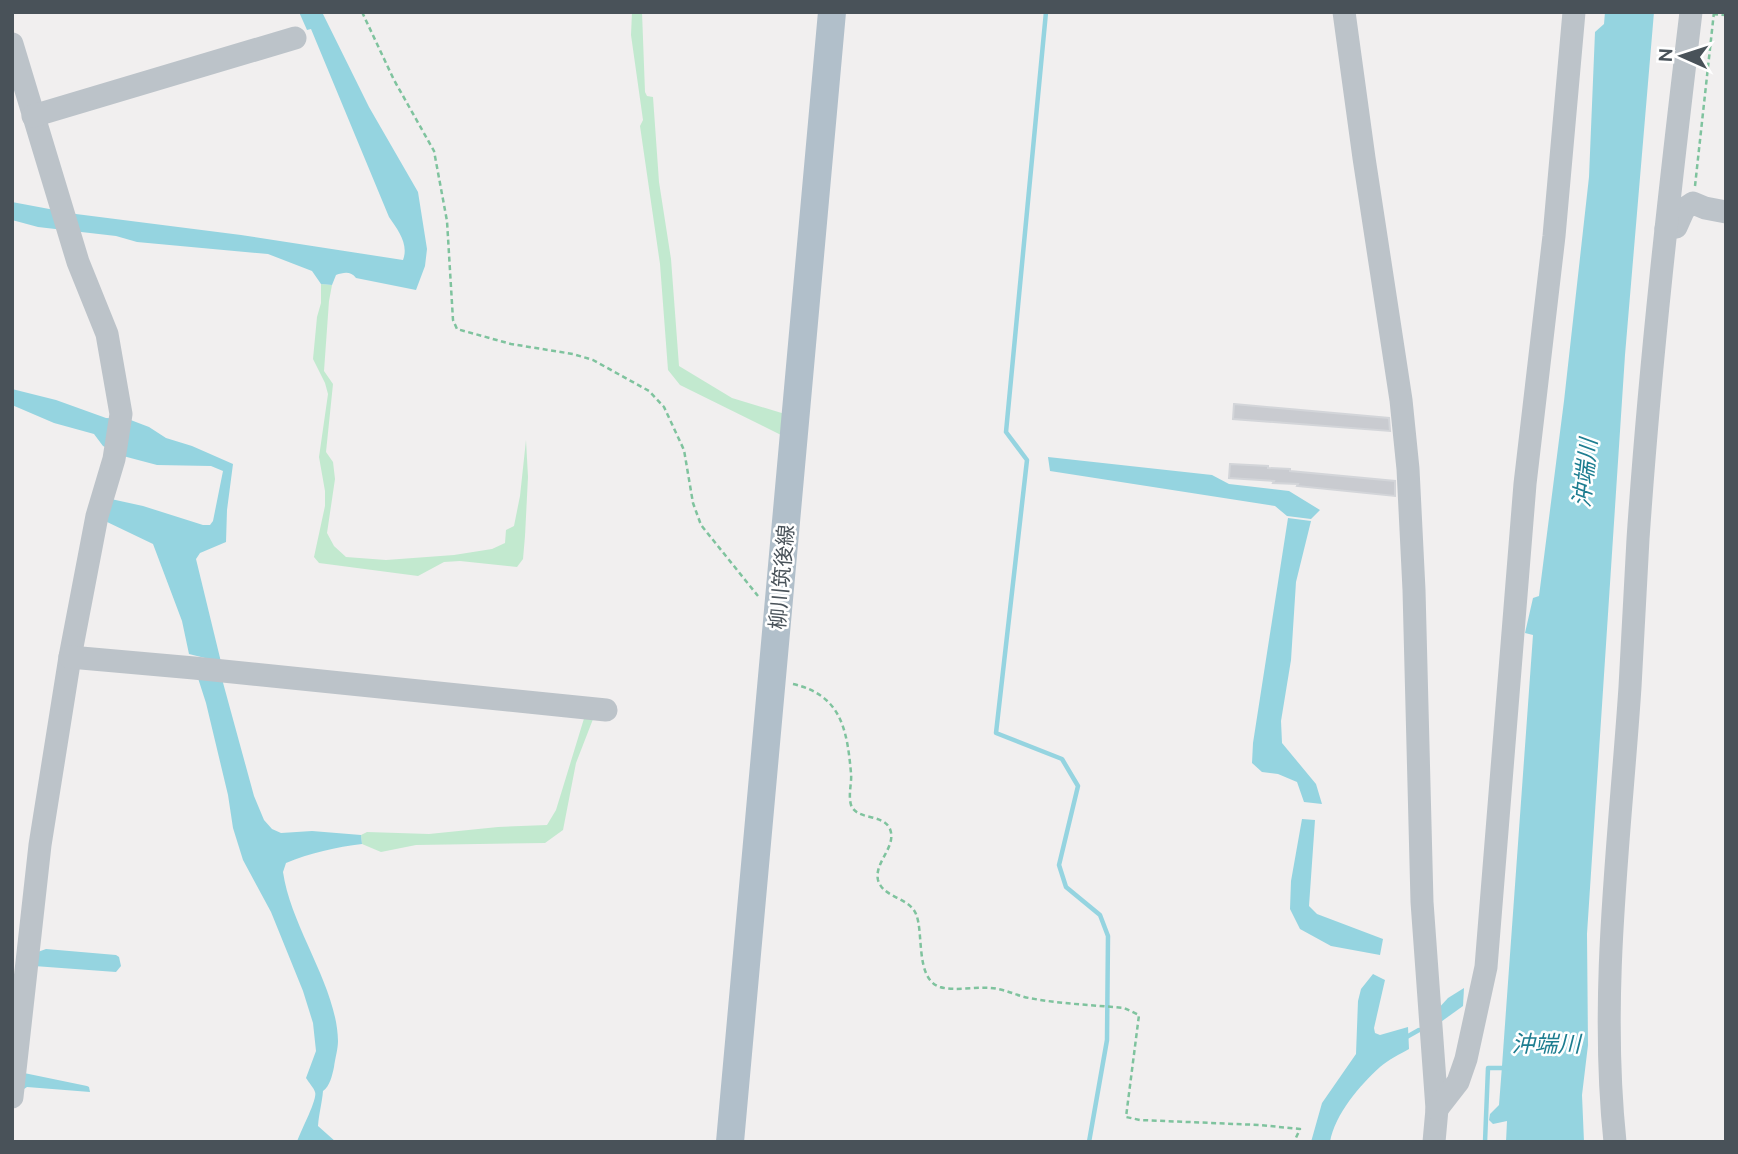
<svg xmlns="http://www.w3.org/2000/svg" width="1738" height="1154" font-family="Ubuntu,'Noto Sans JP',sans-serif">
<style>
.green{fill:#c2e9cf}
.water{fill:#95d4e0}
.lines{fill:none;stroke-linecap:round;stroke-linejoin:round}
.stream{stroke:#95d4e0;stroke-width:4.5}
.building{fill:#c9cbd0;stroke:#d3d5d9;stroke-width:2}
.path{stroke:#7fc39e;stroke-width:2.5;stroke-dasharray:5 3.5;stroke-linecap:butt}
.minor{stroke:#bcc3c9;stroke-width:23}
.major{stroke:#b1bfca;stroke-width:28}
.labels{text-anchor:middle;stroke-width:5;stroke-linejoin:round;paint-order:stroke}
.street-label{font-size:21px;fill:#495259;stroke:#fff}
.water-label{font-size:23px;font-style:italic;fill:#1d7d90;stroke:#fff}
</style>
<rect width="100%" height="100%" fill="#f1efef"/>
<g class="green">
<path d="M632,12H642L645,92L647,96L653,97L659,182L671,259L679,366L732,398L785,414L781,435L680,385L668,370L660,264L640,126L643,120L631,35Z"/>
<path d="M321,284L332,285L329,301L324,371L333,384L326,452L333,462L335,479L327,533L334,546L346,557L386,560L454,555L492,549L505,543L506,530L514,526L520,496L526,440L528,477L525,536L523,559L517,567L460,561L444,562L418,576L319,563L314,557L325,506V491L319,457L328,394L325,383L313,359L317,317L321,303Z"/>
<path d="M586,712L595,714L576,763L563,830L545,843L416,845L381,852L362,844L361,835L367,832L429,834L498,827L547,825L556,810Z"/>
</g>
<g class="water">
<path d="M299,12H322L369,107L418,192L427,249L425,266L416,290L356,278C351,271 344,272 336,275L332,285L321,284L312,271L268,254L137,242L116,236L38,227L12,220V202L76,214L241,235L403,260C409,244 398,230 389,217L311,29L307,30Z"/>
<path d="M1605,12H1654L1625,355L1587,934L1588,1045L1582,1095L1584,1142H1506L1507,1121L1493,1124L1489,1120L1490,1114L1499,1105L1502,1066L1533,635L1525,633L1533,598L1539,596L1564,401L1589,177L1595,32L1604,24Z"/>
<path d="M12,389L56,400L106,418L128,419L149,427L166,438L192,446L233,464L227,510L226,542L200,553L196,559L221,662L189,654L182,621L153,544L105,521L111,499L143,506L203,525H210L213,521L223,471L211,466L157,465L123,456L103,446L94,434L54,423L12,405Z"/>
<path d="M1048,457L1212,475L1229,484L1289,491L1320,510L1311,519L1287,516L1275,506L1050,471Z"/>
<path d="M1288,518L1311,521L1296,582L1291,660L1281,721L1282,743L1316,784L1322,804L1304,802L1297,782L1278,774L1262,772L1252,763L1253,743Z"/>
<path d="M197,675L222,679L254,796L264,820L272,829L281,833L312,831L361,835L362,844C337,847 309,853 286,863L283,872C291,928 337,986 338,1041C338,1049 335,1059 334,1067C332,1076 330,1086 323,1091C322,1103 319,1113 318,1126L336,1142H297C300,1132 318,1099 315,1092C314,1088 309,1083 306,1078L316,1051L313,1023L303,991L271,912L243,860L233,828L228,795L206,703Z"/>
<path d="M1302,819L1315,820L1309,906L1317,914L1383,939L1380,955L1331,946L1300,929L1290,909L1291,881Z"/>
<path d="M46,949L116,955L119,957L121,966L116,972L34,966L35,953Z"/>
<path d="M1373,974L1385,980L1374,1028L1375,1033L1380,1035L1408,1027L1409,1049C1400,1054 1388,1060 1380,1067C1360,1085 1335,1114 1330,1142H1311L1322,1103L1356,1054L1358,1001L1361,989Z"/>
<path d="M1464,988L1463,1006L1438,1024L1437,1010L1448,998Z"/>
<path d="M24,1073L87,1086L89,1087L90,1092L27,1087L24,1089Z"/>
</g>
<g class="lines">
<g class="stream">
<path d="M1046,12L1006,432L1027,460L996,733L1062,759L1078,786L1059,865L1066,887L1100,915L1108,936L1107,1040L1089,1142"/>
<path d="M1403,1039L1419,1030"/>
<path d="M1485,1142L1488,1068H1507"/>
</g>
</g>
<g class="building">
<path d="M1234,404L1389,418L1390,431L1233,419Z"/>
<path d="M1230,464L1268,466V468L1290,469V471L1395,481V496L1297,486L1298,484L1273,483L1274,481L1229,478Z"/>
</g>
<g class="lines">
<g class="path">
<path d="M362,12L394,80L434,151L447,221L453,320L457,329L511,344L573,354L593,360L649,391L664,407L684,450L693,503L701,525L758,596"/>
<path d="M1713,14L1726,15"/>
<path d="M1695,186L1714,12"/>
<path d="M793,684C841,695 847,729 851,773C852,783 848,794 851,805C857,821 883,813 890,829C897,847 874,862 878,880C883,898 909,897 916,914C924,933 915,979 940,987C956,992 981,985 998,989C1009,991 1018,996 1029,998C1061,1004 1093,1005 1124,1008L1139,1015L1126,1117L1140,1120L1260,1125L1300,1129L1294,1142"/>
</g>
<g class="minor">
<path d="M1344,12L1364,158L1401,400L1408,469L1414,590L1422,902L1437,1109L1434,1142"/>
<path d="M12,44L78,262L107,334L121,414L114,459L97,516L70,657L40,845L12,1097"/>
<path d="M33,116L295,38"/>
<path d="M1666,228L1676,227L1684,209L1693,203L1705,208L1726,212"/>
<path d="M70,657L194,668L606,710"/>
<path d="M1437,1109L1458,1082L1466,1059L1486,967L1525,484L1554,236L1574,12"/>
<path d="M1615,1142C1599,991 1620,838 1630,687C1633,638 1635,588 1638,539C1650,363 1670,187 1691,12"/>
</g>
<path class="major" d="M730,1142L832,12"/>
</g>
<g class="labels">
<g class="street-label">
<text transform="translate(782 577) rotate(-85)" y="7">柳川筑後線</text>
</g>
<g class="water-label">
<text transform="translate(1585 473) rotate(-84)" y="8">沖端川</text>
<text x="1546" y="1052">沖端川</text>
</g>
</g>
<rect width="1738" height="1154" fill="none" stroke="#495259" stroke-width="28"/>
<g transform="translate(1682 56) rotate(273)" stroke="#ffffff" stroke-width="5" paint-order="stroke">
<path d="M0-5L12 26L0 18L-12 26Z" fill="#495259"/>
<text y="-10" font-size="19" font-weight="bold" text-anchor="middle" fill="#495259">N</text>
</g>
</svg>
